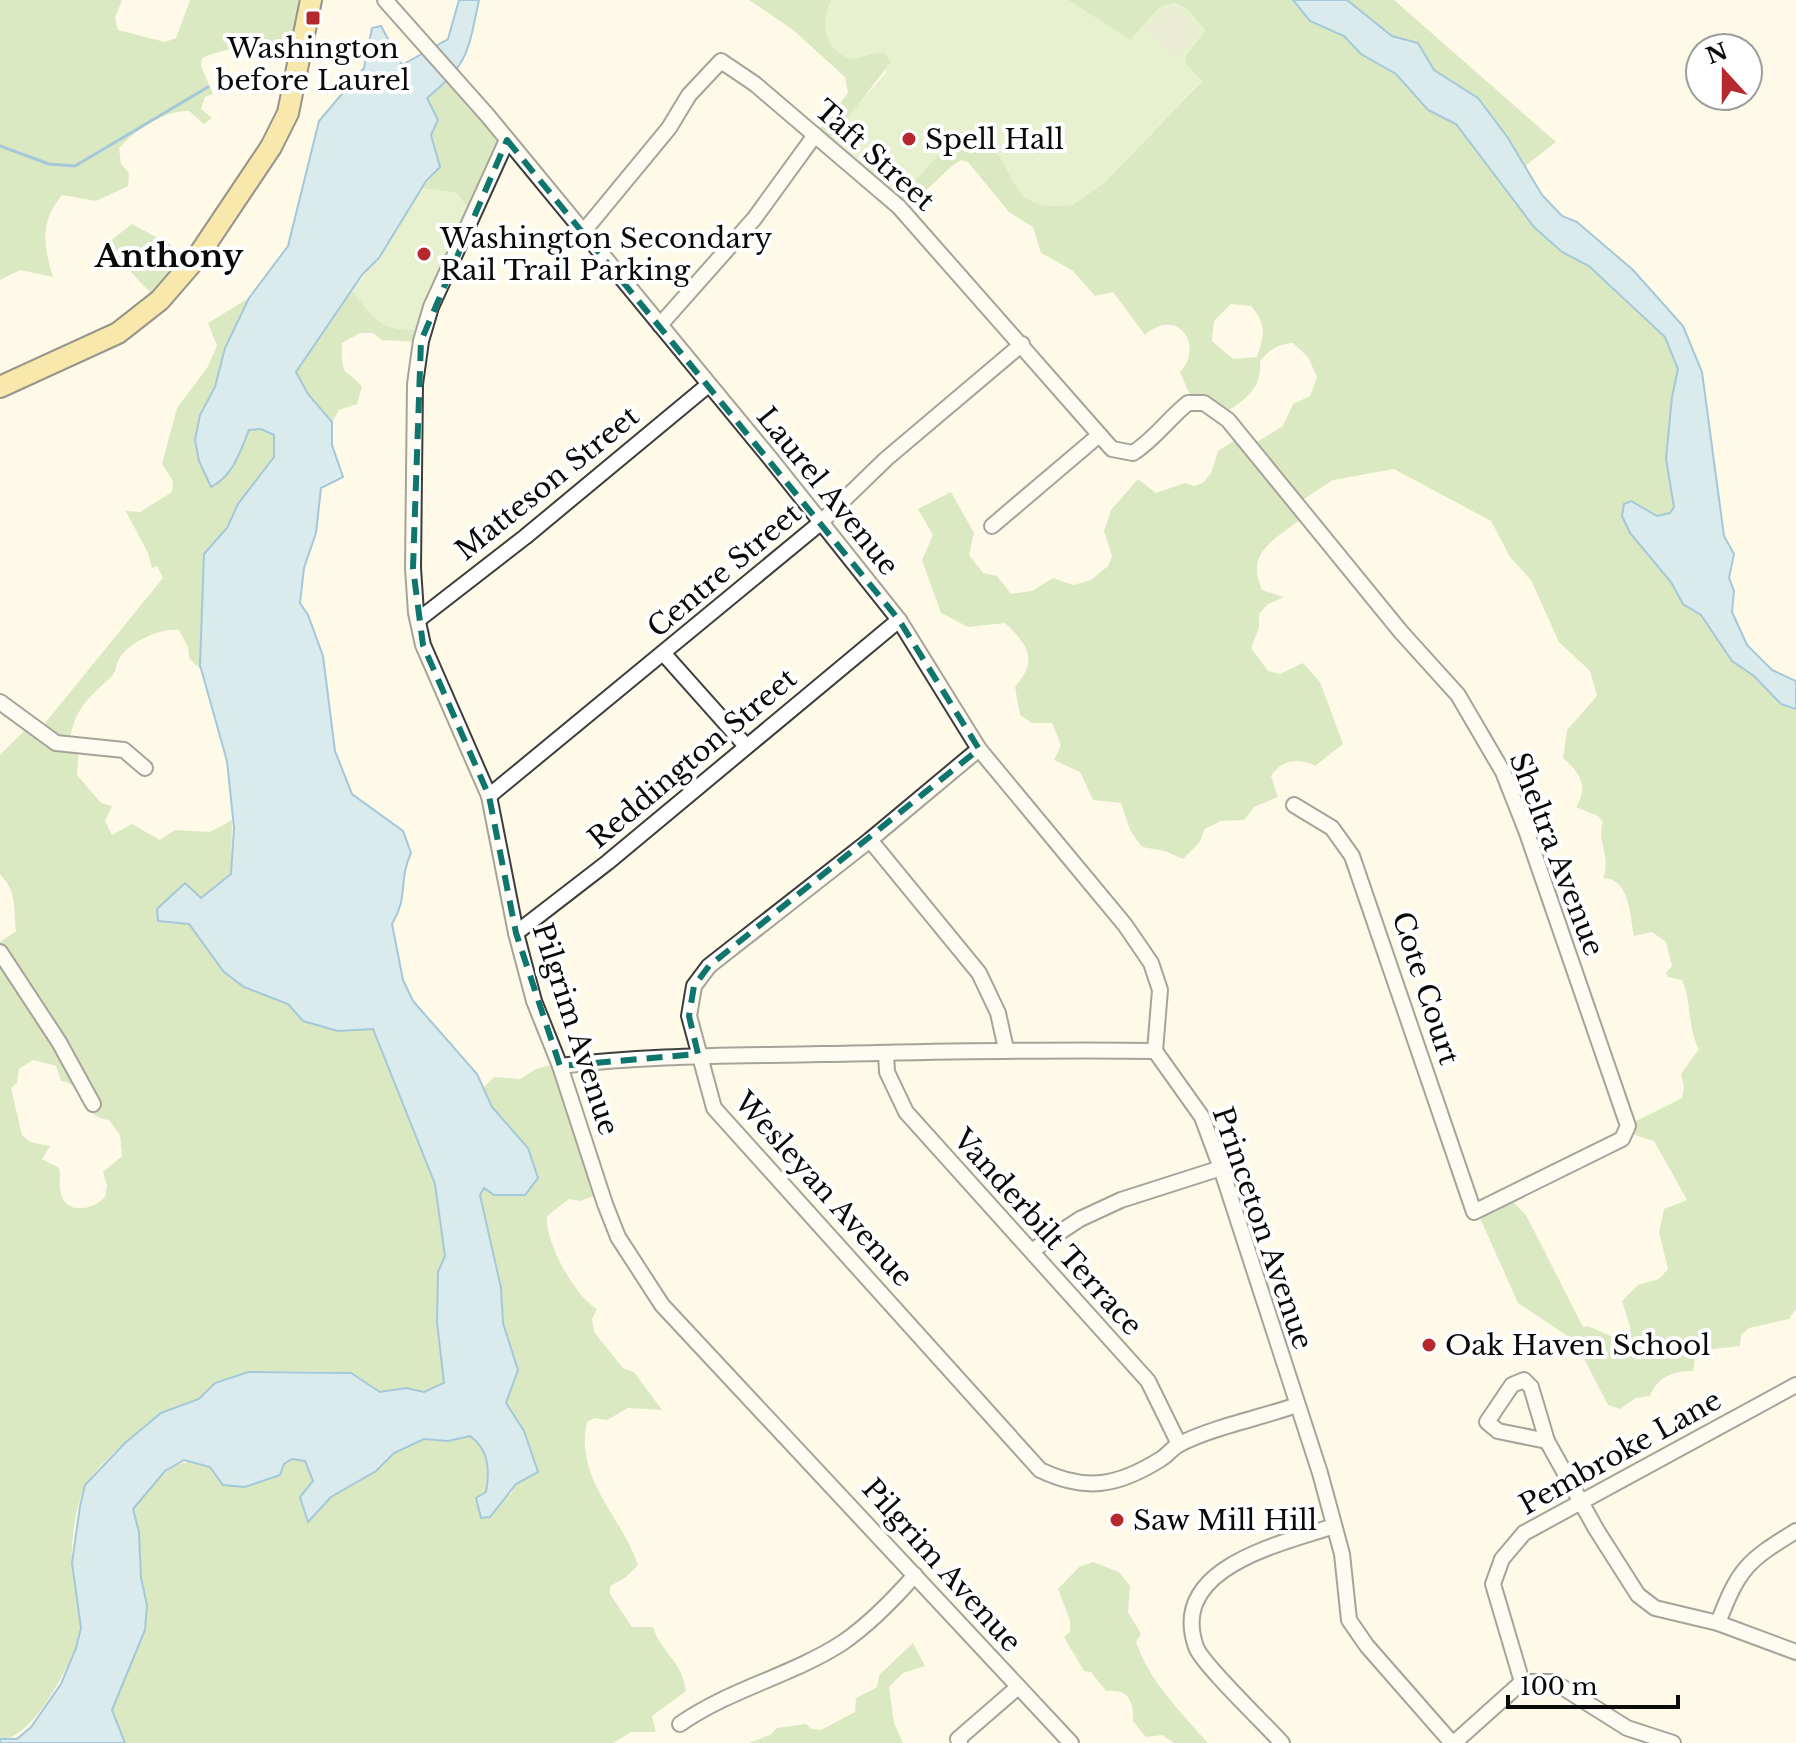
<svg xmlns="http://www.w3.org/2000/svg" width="1796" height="1743" font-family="'Libre Baskerville',serif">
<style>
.green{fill:#cde6b4}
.forest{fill:#b1d694;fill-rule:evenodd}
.cemetery{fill:#d2ddbb}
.water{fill:#aed9f3;stroke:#388dc7;stroke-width:2}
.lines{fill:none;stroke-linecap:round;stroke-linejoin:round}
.stream{stroke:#388dc7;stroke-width:3}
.minor-casing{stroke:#3d3d3d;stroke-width:18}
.primary-casing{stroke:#1b1b1b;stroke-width:24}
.minor{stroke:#fff;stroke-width:14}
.primary{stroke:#f4d262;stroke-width:20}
.marked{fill:none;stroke:#0f766e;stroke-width:6;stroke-dasharray:16 10;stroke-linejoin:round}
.poi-dot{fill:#b4282e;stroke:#fff;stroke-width:3}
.labels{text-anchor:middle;stroke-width:8;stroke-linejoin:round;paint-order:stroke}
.poi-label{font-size:28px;fill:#0a0a0a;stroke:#fff;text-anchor:start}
.street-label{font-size:28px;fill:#0a0a0a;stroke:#fff}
.quarter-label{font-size:32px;font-weight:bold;fill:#0a0a0a;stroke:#fff}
</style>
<rect width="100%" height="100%" fill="#fefae7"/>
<g class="green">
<path d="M831,0H1068L1130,40L1160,7L1175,3L1186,8L1205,30L1185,57L1186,64L1203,79L1103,184L1072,205C1056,207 1031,207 1018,194C1013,188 1012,178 1008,171C1001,158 967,133 952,141C942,147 906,193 895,205L823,143L886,73L883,52L850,59C823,47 821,25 831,0Z"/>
<path d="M422,188L456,193L474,215L423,329C380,332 378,322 352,291L379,258Z"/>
</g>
<g class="forest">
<path d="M0,0H122L115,18L118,30L165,42L176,38L190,0H310L300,55C267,45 234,44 202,58L201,66L213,94L205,97L201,109L212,118L204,124L189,111C162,111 137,129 119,148L121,164L129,173L128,186L96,201L62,195C40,222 43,244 53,277L20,270L0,280Z"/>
<path d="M749,0H831C821,25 823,47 850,59L883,52L891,62L839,129L823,143L815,135L848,93L845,77L792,29Z"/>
<path d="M1068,0H1293L1310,21L1344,36L1361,54L1396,74L1428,110L1456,124L1562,252L1589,266L1665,337L1678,369L1672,397L1666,459L1674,507L1670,513L1657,516L1630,533L1671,582L1683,604L1701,615L1732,661L1754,676L1781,704L1796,709V1309L1789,1319L1749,1328L1741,1335L1740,1346L1704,1350L1695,1359L1693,1371C1674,1371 1658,1376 1650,1396L1636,1398L1620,1409L1608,1405L1580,1351L1566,1335L1518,1303L1480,1218L1510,1199L1526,1215L1583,1327L1588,1326L1613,1337L1631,1330L1622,1301L1638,1285L1659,1279L1668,1269L1659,1232L1664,1209L1687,1200L1654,1141L1625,1132L1628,1125L1682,1098L1684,1087L1681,1074L1699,1049C1687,1028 1692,1001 1682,980L1668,977L1666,973L1672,966L1666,942L1652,932L1634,936C1630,917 1630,878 1603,878C1612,858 1596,841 1603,822L1598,816L1576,807C1589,787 1580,772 1563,758L1567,730L1597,696L1590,671L1559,642L1531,580L1510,557L1491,521L1394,469L1333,480L1298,503L1303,517C1278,539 1244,550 1262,590L1284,597L1268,604L1259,614V628L1251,648L1268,671L1280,674L1303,663L1320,682L1343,744L1315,766C1299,757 1281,760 1271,776L1278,797L1254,807L1244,820L1221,821L1205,829L1199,843L1183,859L1165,851L1142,847L1130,830L1121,803L1093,800L1080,772L1054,760L1061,745L1052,723H1032L1020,715L1015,687C1038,660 1029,646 1005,623L968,627L941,613L922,560L933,535L918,509L951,492L974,533L969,555L983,573L997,576L1011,594L1032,591L1053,578L1073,585L1091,580L1108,566L1112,556L1104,531L1111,510L1138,479L1156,493L1185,483L1194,486L1203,483L1211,473L1218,451L1240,437L1250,446L1283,426L1293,404L1310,396L1317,377L1308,357L1293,343C1278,344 1269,350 1260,361C1262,390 1245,399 1224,414L1193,402L1180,372C1205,345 1177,306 1145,335L1113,292L1095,296L1072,270L1041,253L1033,227L1009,212L968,162L961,160L952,166L902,213L895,205C905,194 947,141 957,138C964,137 970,140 975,144L988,143C1022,177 1006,212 1072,205L1103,184L1202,81L1186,64L1185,57L1205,30L1186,8L1175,3L1160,7L1130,40ZM1231,304L1251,306C1267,324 1264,335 1257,357L1233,359L1212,341L1214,321Z"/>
<path d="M1347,0H1394L1556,142L1524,167L1478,98L1434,70L1418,43L1393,36Z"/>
<path d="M452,78L505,137L474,215L456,193L422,188L440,167L431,135L437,120L427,98Z"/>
<path d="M132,224L169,244L188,262L158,299C139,284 130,265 107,256L105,245Z"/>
<path d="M352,291C378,322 380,332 423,329L418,342L382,340L373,333H360L342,343C341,382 347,366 362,387L357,404L339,410L332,422L308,394L296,372Z"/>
<path d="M249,298L225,348L215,387L200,415L195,440L199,461L211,487L233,467L249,430L261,429L274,435V457L238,504L227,528L204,554L200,669L189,658L188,647L179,630C160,628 129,642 119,659C115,665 117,671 112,676C87,700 76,706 69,742L79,748L77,775L101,803L112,806L105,821L112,835L132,824L160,840L175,830L210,832L232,820L231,874L201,898L191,893L162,923L189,924L224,972L244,987L288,1004L303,1021L338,1031L372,1028L435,1184L445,1256L438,1272L437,1322L444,1384L424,1392L406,1388L380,1392C371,1386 359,1375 349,1373C337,1371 255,1370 246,1373C221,1379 218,1388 199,1399C187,1407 171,1407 159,1414C143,1425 93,1469 85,1486C75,1508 71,1540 72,1564C74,1585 83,1608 80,1630C77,1655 32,1743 0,1739V942L16,931C13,908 18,894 0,874V755L28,727L41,728L163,578L157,566L152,568L148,553L122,504L126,511L140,512L172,492L173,481L162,464L177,408L207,368L217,346L208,323ZM33,1060L56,1066L61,1081C83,1082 80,1118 109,1120L120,1135L122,1156L103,1172L107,1186L105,1197C91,1212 62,1215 60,1188C59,1181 61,1176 59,1168L42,1159L50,1146L30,1142L22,1135L11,1088L17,1083L19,1069Z"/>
<path d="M559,1063L602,1193L580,1201L569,1199L547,1216C544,1240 575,1297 597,1309L592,1319L594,1332L623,1368L634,1372L662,1410L628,1408L607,1420L595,1418L587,1422C574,1478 622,1517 638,1565L625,1578L610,1586V1594L632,1627H653C661,1653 682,1660 686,1691L652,1716L656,1732H631L613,1743H125L112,1710L145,1630L147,1605L141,1578L139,1532L133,1509C155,1485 175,1446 212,1469C224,1476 232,1483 245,1487L292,1458L306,1461L313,1481L300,1497L308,1522L331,1497L376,1471L393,1453L424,1439L448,1441L471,1435C489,1450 490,1469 486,1492L510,1495L516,1484L538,1472L524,1431L506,1403L518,1370L503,1323L501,1288L479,1195L528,1148L492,1107L483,1088L494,1077L520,1079L536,1069Z"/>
<path d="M1093,1562L1119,1572L1130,1586L1128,1612L1141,1634L1136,1642C1150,1683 1181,1712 1208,1743H1174L1162,1735L1146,1737L1133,1721C1134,1700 1128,1689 1106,1691L1091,1672L1084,1671L1064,1637L1070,1632V1620L1058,1589L1079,1567Z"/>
<path d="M913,1643L925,1666L903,1673L889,1687L894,1723L903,1743H749L770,1735L777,1728L806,1724L811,1729L821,1730L855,1712L856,1698L877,1687L879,1675Z"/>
</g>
<path class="cemetery" d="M1172,6L1202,31L1175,57L1144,30Z"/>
<g class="water">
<path d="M459,0H479C468,51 469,64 427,98L438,120L431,135L440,167L426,181L379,258L362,275L296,372L308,394L332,422V445L343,477L321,488L316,533L304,568L300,603L308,615L323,656L335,751L352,794L403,831L411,853C398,881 409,896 392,924L403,980L413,1001L477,1074L492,1107L528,1148L538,1178L525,1195H494L484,1188L480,1195L501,1288L503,1323L518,1370L506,1403L524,1431L538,1472L516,1484L490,1517L481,1518L476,1498L486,1492C490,1469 489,1450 470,1436L448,1441L424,1439L394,1453L376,1471L331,1497L308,1522L300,1497L313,1481L305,1461L292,1459L284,1464L280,1475L245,1487L223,1485L210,1467L184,1460L165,1471L133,1509L139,1532L141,1578L147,1605L145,1630L112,1710L125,1743H0V1739H17L31,1727L61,1684L76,1648L81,1628L72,1563L80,1506L85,1485L125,1443L161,1413L199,1399L215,1383L248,1372L351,1373L380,1392L406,1388L424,1392L444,1383L437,1322L438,1272L445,1256L435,1184L373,1029L338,1031L303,1021L288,1004L244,987L224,972L189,924L158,921L157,909L185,883L201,898L231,874L234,828L227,761L200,665L204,554L227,528L238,504L274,457V435L261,429L249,430C240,452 233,476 211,487L199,461L195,440L200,415L215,387L225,348L249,298L288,246L319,121L364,68L372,28L381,26L402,65L448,39Z"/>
<path d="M1293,0H1347L1392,36L1418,43L1434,70L1478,98L1508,138L1542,195L1562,216L1577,222L1633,270L1683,326L1702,372L1724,536L1734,554L1729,578L1734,591L1732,612L1747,645L1772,670L1796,681V709L1781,704L1754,676L1732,661L1701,615L1683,604L1671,582L1630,533L1622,516L1624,504L1631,501L1657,516L1670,513L1674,507L1666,459L1672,397L1678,369L1665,337L1589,266L1562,252L1534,227L1456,124L1428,110L1396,74L1361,54L1344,36L1310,21Z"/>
</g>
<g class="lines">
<path class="stream" d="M0,146L49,164L75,166L208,87"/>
<defs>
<g id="minor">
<path d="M385,0L488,116L770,458L899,620L979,749L1125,925L1151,963L1160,990L1155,1051"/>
<path d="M507,140L431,307L421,341L415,384L413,568L416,613L423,645L489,796L516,933L534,1001L560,1066L605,1204L618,1237L662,1305L1071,1743"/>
<path d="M584,231L669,128L689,95L721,61L755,84L899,207L1112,449L1133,453C1155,439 1168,419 1188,403H1204L1228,420L1401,632L1458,695L1503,772L1527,833L1628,1126L1622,1139L1474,1212L1352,856L1332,828L1294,805"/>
<path d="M660,325L754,219L815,135"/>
<path d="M992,526L1098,436"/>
<path d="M418,620L525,537L707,386"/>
<path d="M664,654L746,746"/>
<path d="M0,702L56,743L124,750L145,768"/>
<path d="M979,749L870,840L709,966L694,986L689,1016L714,1108L1040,1470C1086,1492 1118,1486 1161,1459C1168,1455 1173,1447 1180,1444C1210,1428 1263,1417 1297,1405"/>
<path d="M489,796L819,524L886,459L1022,344"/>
<path d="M870,840L979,973L998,1013L1006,1049"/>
<path d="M516,933L608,862L899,620"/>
<path d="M0,952L59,1042L93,1104"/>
<path d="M886,1053L887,1072L906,1112L1148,1381L1179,1444"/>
<path d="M560,1066C648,1055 733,1056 821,1054C933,1052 1044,1049 1155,1051L1202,1117L1221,1168L1320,1473L1342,1554L1349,1620L1367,1646L1452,1743"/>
<path d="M1033,1250L1080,1219L1121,1200L1221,1168"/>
<path d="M1524,1380L1531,1387L1547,1441L1498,1431L1487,1422L1512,1385Z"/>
<path d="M1547,1441L1596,1529L1638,1595L1655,1608L1718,1623L1796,1652"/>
<path d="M1718,1623C1739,1568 1747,1561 1796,1531"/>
<path d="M1522,1682L1493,1584L1502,1559L1524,1533L1796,1385"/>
<path d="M1522,1682H1554L1627,1728L1673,1743"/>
<path d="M680,1724C730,1689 791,1676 842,1643C870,1624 893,1600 915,1575"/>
<path d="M960,1743L958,1739L1018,1687"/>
<path d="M1282,1743C1266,1725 1202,1664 1196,1647C1168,1567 1281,1544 1334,1526"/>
<path d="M1454,1743L1522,1682"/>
</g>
<path id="primary" d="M0,387L118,333L160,300L198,256L271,147L288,113L311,0"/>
</defs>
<use href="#minor" class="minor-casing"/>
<use href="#primary" class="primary-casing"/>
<use href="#minor" class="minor"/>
<use href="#primary" class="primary"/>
</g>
<path d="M0 0H1796V1743H0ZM507,140L899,620L979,749L709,966L694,986L689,1016L698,1054L560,1066L516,933L489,796L423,645L413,568L421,341Z" fill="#fefae7" fill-opacity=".55" fill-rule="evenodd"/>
<path class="marked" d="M507,140L899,620L979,749L709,966L694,986L689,1016L698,1054L560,1066L516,933L489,796L423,645L413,568L421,341Z"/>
<g class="poi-dot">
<rect x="305" y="10" width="16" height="16" rx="4"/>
<circle cx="909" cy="139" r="8"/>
<circle cx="424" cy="254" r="8"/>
<circle cx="1429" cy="1345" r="8"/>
<circle cx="1117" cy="1520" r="8"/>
</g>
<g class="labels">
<g class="poi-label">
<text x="313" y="58" text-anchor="middle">Washington<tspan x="313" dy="32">before Laurel</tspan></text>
<text x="925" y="149">Spell Hall</text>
<text x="440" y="248">Washington Secondary<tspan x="440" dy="32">Rail Trail Parking</tspan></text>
<text x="1445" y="1355">Oak Haven School</text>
<text x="1133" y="1530">Saw Mill Hill</text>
</g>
<g class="street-label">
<text transform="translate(875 155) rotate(42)" y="10">Taft Street</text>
<text transform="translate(547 483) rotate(-39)" y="10">Matteson Street</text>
<text transform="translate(828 491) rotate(51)" y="10">Laurel Avenue</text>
<text transform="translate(724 570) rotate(-40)" y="10">Centre Street</text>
<text transform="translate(692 758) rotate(-40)" y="10">Reddington Street</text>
<text transform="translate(1557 854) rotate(69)" y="10">Sheltra Avenue</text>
<text transform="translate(1426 988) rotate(72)" y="10">Cote Court</text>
<text transform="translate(576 1029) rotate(72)" y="10">Pilgrim Avenue</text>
<text transform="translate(824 1189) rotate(48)" y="10">Wesleyan Avenue</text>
<text transform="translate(1263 1228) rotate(71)" y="10">Princeton Avenue</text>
<text transform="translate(1048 1232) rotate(48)" y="10">Vanderbilt Terrace</text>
<text transform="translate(1620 1452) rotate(-29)" y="10">Pembroke Lane</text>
<text transform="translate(942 1565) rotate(48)" y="10">Pilgrim Avenue</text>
</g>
<g class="quarter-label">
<text x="169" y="267">Anthony</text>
</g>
</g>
<g transform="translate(1724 72) rotate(339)"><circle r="38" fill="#ffffff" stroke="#9d9d9d" stroke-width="2"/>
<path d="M0-6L14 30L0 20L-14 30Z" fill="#b4282e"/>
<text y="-12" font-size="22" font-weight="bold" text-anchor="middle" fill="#0a0a0a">N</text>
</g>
<path d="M1508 1695v12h170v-12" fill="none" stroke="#0a0a0a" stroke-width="4"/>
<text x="1520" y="1695" font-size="24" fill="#0a0a0a" stroke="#ffffff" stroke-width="6" paint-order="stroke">100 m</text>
</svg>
